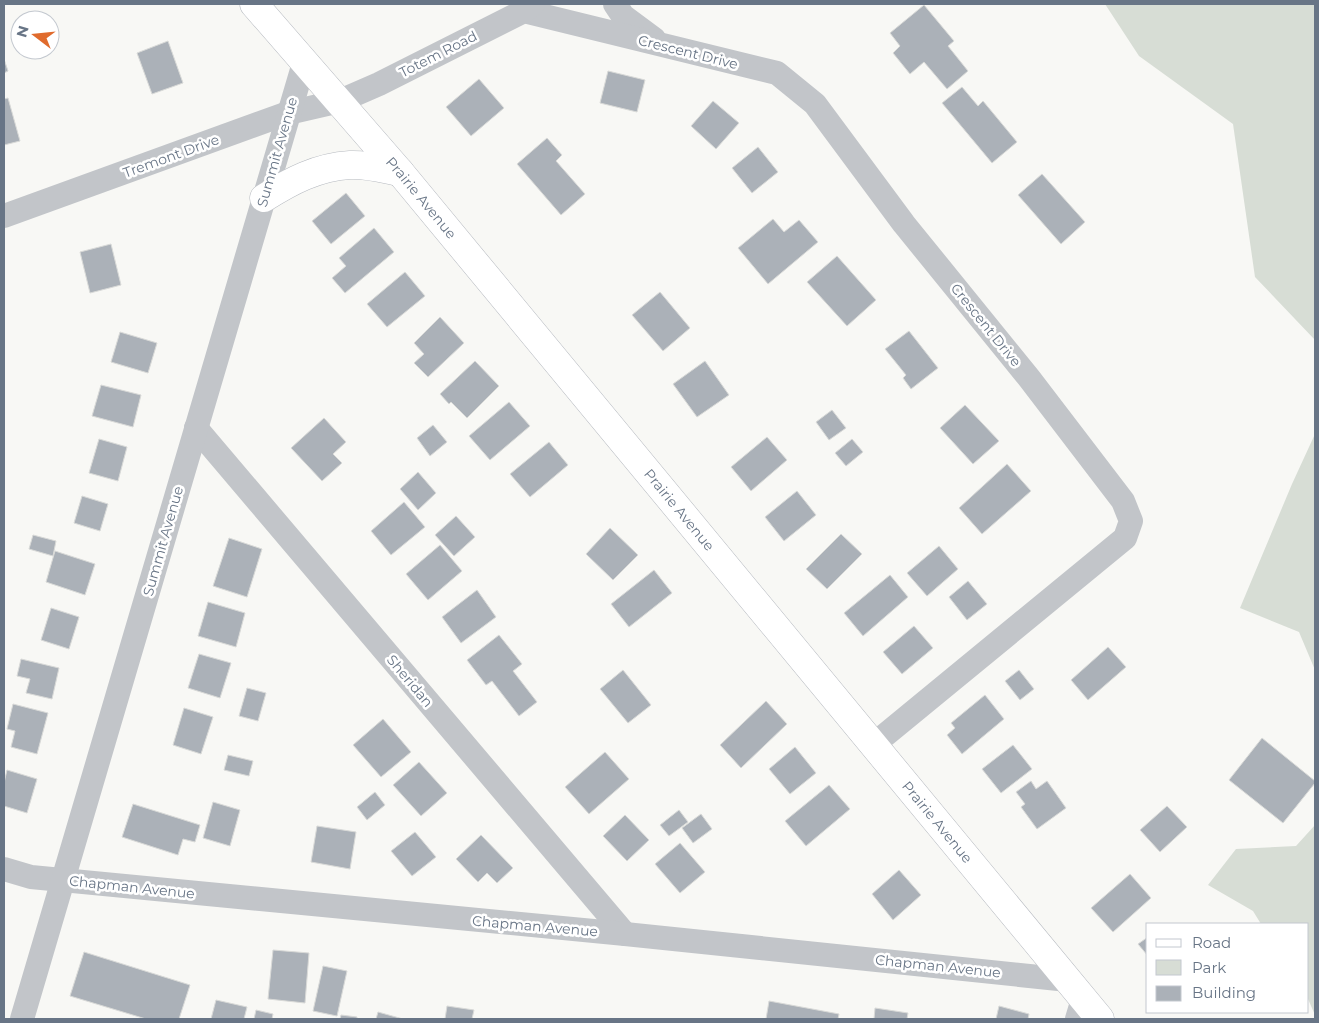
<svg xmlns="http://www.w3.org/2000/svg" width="1319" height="1023" font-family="Montserrat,sans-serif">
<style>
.green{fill:#d7ddd5}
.building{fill:#abb1b8;stroke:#d9dad8}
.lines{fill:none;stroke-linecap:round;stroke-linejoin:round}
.secondary-casing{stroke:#b6bac0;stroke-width:29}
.street{stroke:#c2c5c9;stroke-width:24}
.secondary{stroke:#fff;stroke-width:28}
.labels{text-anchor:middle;stroke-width:5;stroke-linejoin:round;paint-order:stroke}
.street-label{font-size:14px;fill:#687586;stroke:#fff}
</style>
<rect width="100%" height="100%" fill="#f8f8f5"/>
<g class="green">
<path d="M1105,4H1315V340L1255,277L1233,124L1139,56Z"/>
<path d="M1315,434V670L1299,632L1240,608L1292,484Z"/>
<path d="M1315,825V1015L1308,999V924H1261L1253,911L1208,885L1236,849L1296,846Z"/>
</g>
<g class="building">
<path d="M924,5L954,41L948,46L968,71L947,89L924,62L910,74L893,53L900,46L890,33Z"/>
<path d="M168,41L183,83L152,94L137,53Z"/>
<path d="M4,59L8,71L4,73Z"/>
<path d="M608,71L645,80L637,112L600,103Z"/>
<path d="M479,79L504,108L471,136L446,107Z"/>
<path d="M962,87L978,106L983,101L1017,142L992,163L942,103Z"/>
<path d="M8,98L20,141L4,145V99Z"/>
<path d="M713,101L739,123L716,149L691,126Z"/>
<path d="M547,138L562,155L556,161L585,194L561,215L517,164Z"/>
<path d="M758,147L778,172L752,193L732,168Z"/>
<path d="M1042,174L1085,222L1061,244L1018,195Z"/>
<path d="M346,193L365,216L331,244L312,221Z"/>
<path d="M773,219L784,232L799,220L818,242L768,284L738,248Z"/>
<path d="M374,228L394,252L345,293L332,278L346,266L339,258Z"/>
<path d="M111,244L121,285L90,293L80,252Z"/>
<path d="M837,256L876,300L847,326L807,282Z"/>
<path d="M405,272L425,296L387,327L367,304Z"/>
<path d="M660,292L690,328L663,351L632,315Z"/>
<path d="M440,317L464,343L428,377L414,363L424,354L414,343Z"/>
<path d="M909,331L938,368L911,389L903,378L906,375L885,349Z"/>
<path d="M120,332L157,343L148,373L111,362Z"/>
<path d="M475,361L499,386L467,418L451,402L449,404L440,394Z"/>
<path d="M705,361L729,395L697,417L673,384Z"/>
<path d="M101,385L141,395L133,427L92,416Z"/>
<path d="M509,402L530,426L490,460L469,436Z"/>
<path d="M965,405L999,441L973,464L940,428Z"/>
<path d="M832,410L846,428L829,440L816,422Z"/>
<path d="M324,418L346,442L333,454L342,463L322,481L291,448Z"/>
<path d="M433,425L447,442L430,456L417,438Z"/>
<path d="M767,437L787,460L751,491L731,467Z"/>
<path d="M99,439L127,447L118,481L89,473Z"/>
<path d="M852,439L863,452L846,466L835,453Z"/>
<path d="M549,442L568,465L530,497L510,474Z"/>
<path d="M1007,464L1031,491L982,534L959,508Z"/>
<path d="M418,472L436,493L418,510L400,489Z"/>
<path d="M797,491L816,515L784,541L765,517Z"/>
<path d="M82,496L108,504L100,531L74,523Z"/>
<path d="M404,502L425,527L391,555L371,531Z"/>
<path d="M456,516L475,537L454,556L435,535Z"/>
<path d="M610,528L638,555L613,580L586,554Z"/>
<path d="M841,534L862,554L827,589L806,569Z"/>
<path d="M33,535L56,541L53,556L29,549Z"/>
<path d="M229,538L262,549L247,597L213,586Z"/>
<path d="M440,545L462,571L428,600L406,574Z"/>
<path d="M939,546L958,569L927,596L907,573Z"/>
<path d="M55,551L95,564L85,595L46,582Z"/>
<path d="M654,570L672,593L629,627L611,604Z"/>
<path d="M890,575L908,597L863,636L844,613Z"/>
<path d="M968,581L987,604L967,620L949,597Z"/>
<path d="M477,590L496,617L461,643L442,617Z"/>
<path d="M208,602L245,613L236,647L198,636Z"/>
<path d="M51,608L79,617L69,649L41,640Z"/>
<path d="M914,626L933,648L902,674L883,652Z"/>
<path d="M499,635L522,664L513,671L537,702L519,716L492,681L486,685L467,660Z"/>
<path d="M1108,647L1126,667L1088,700L1071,680Z"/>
<path d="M199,654L231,663L220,698L188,688Z"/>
<path d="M21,659L59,668L52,699L26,693L30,679L17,676Z"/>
<path d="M623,670L651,705L628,723L600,689Z"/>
<path d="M1019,670L1034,689L1020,700L1005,681Z"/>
<path d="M247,688L266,693L258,721L239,716Z"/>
<path d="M985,695L1004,719L962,754L947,735L955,728L951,723Z"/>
<path d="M766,701L787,724L741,768L720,745Z"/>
<path d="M13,704L48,713L37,754L11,747L15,731L7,729Z"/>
<path d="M184,708L213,717L201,754L173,745Z"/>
<path d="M383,719L411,752L381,777L353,745Z"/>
<path d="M1262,738L1315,781V783L1283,823L1229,780Z"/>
<path d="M1013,745L1032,769L1001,793L982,769Z"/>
<path d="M795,747L816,773L790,794L769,769Z"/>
<path d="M605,752L629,779L589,814L565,787Z"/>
<path d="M228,755L253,761L249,776L224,770Z"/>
<path d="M419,762L447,793L421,816L393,785Z"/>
<path d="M7,770L37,779L27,813L4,806V783Z"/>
<path d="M1031,781L1036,789L1047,781L1066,808L1037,829L1021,807L1025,804L1016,792Z"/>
<path d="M829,785L850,809L806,846L785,821Z"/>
<path d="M375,792L385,805L367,820L357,807Z"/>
<path d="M213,802L240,810L230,846L203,838Z"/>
<path d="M133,804L200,825L195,842L183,839L178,855L122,837Z"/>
<path d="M1167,806L1187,827L1160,852L1140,830Z"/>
<path d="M679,810L688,822L669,836L660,825Z"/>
<path d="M701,814L712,829L693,843L682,828Z"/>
<path d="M625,815L649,840L627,861L603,836Z"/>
<path d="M317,826L356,832L350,869L311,862Z"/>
<path d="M415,832L436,857L412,876L391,851Z"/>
<path d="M481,835L513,868L497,883L487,873L478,882L456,859Z"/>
<path d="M680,843L705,872L680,893L655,864Z"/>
<path d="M899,870L921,895L893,920L872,894Z"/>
<path d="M1130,874L1151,898L1113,932L1091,908Z"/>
<path d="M1148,937V956L1138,944Z"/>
<path d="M273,950L309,953L305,1003L268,999Z"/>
<path d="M84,952L190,985L179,1019H146L70,996Z"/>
<path d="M323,966L347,971L337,1016L313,1011Z"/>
<path d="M216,1000L247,1007L244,1019H211Z"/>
<path d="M769,1001L839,1014L838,1019H766Z"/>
<path d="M447,1006L474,1010L472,1019H445Z"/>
<path d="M999,1006L1029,1014L1028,1019H996Z"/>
<path d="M875,1008L908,1013L907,1019H874Z"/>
<path d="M256,1010L273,1014L272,1019H254Z"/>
<path d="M378,1012L403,1019H376Z"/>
<path d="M341,1015L357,1017V1019H340Z"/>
</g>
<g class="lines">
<defs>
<g id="secondary">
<path id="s1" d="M254,4L400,172L1100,1019"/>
<path d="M264,198C291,181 317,167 350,165C367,164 384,169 400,172"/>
</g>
</defs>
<use href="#secondary" class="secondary-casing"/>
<g class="street">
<path d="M615,4L623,16L654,39"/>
<path d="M524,11L777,73L815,104L904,224L1029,378L1123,501L1131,521L1125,538L873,745"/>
<path d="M4,216L288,113L340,101L379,84L524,11L533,4"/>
<path d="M196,428L625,934"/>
<path d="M4,869L31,877L625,934L1068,980"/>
<path d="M22,1019L304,63"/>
<path d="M1077,1019L1083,999"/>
</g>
<use href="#secondary" class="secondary"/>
</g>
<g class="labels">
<g class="street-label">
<text transform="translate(688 52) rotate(14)" y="5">Crescent Drive</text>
<text transform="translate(438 54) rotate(-27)" y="5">Totem Road</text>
<text transform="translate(277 152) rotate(-74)" y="5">Summit Avenue</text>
<text transform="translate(171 156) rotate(-20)" y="5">Tremont Drive</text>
<text dy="5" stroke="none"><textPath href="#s1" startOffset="256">Prairie Avenue</textPath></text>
<text transform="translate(986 325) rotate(51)" y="5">Crescent Drive</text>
<text dy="5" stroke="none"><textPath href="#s1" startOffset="661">Prairie Avenue</textPath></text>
<text transform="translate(163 541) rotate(-74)" y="5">Summit Avenue</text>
<text transform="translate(410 681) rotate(50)" y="5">Sheridan</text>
<text dy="5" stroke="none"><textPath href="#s1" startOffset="1066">Prairie Avenue</textPath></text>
<text transform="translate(132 887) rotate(6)" y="5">Chapman Avenue</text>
<text transform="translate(535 926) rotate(5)" y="5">Chapman Avenue</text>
<text transform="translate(938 966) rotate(6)" y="5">Chapman Avenue</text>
</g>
</g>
<rect width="1319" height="1023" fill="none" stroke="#687586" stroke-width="10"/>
<rect x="1146" y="923" width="162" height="90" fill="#ffffff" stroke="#c3c8cf"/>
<rect x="1156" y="939" width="25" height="8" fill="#ffffff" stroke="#c3c8cf"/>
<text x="1192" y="948" font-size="15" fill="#687586">Road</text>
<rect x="1156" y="960" width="25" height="15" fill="#d7ddd5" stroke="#c3c8cf"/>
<text x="1192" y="973" font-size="15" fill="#687586">Park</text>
<rect x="1156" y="986" width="25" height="15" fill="#abb1b8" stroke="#c3c8cf"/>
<text x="1192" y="998" font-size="15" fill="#687586">Building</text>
<g transform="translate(35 35) rotate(286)"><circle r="24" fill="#ffffff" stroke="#c3c8cf"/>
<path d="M0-4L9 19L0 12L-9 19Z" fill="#e06b2d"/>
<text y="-8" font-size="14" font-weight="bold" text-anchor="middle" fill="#687586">N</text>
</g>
</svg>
